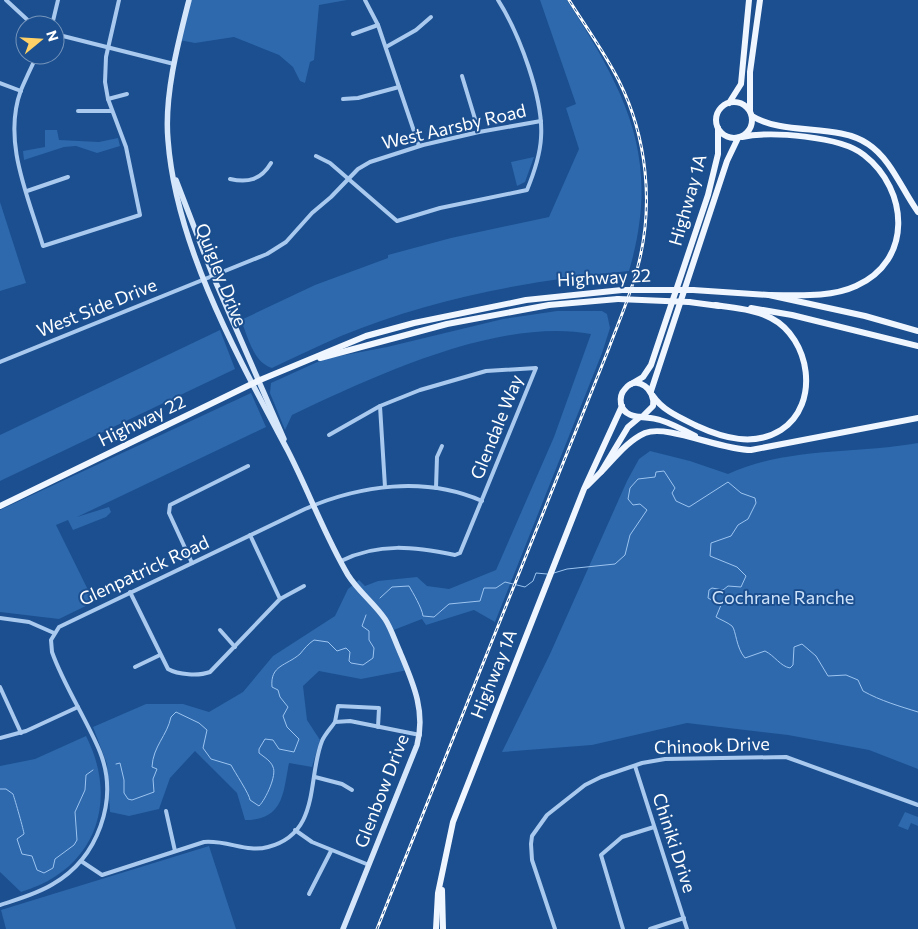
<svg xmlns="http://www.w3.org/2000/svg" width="918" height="929" font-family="Commissioner,sans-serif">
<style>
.green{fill:#2e69ad}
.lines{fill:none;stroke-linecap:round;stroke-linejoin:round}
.stream{stroke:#9cc4f0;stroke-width:1}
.street{stroke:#a9c9ee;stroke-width:4}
.secondary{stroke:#d6e6fa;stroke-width:5.5}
.primary{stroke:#f0f6ff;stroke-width:6}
.rail-casing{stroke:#fff;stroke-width:3}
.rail{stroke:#1b4f8f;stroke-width:1;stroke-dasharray:4;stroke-linecap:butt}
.primary-bridge{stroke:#f0f6ff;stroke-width:6}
.labels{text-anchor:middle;stroke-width:4;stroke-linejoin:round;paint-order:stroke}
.street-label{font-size:18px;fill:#fff;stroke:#1b4f8f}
.park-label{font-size:18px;fill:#cfe3fa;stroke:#1b4f8f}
</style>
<rect width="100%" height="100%" fill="#1b4f8f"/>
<g class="green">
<path d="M189,0H347L319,5L314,60L310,62L305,83L300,81L293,67L279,55L234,37L195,43L179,40Z"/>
<path d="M540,0H567C626,93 662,158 629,271C531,280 433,298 341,336C318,346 295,357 272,368C253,362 248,337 241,320L315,285L388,258V255L451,238L549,217L579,149L566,108L576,104Z"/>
<path d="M45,130H57L59,140L99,142L118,138L120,146L97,153L76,146L64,147L24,160L23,151L45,147Z"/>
<path d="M534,157L525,182L517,186L511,162Z"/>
<path d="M0,202L26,283L0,291Z"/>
<path d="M557,311H602L607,314L610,328L602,353L495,622L474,610L426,625L422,619L391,631L408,670L361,679L319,671L303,686L307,720L320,740L312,767L289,763C283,793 284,820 245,820L237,793L195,751L170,778L159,809L129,816L110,812L107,764L93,727L146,704H183L209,712L243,692L273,656L335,616L348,589L359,580L365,586L378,581L417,577L427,586L449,589L496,570L554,437L591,334C499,317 375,376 292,415L285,430L270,393L271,383L324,359L387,347L503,319Z"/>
<path d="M220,330L235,369L0,481V435Z"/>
<path d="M251,393L266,427L77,517L109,507L111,512L106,517L73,530L68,520L56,525L94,602L59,619L0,612V510Z"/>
<path d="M918,443V769L869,750L788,735L687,723L592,745L502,752L550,654L627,481L639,459L650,451L690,461L728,474C785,447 857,454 918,443Z"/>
<path d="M86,736C120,803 94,871 21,892L0,872V766L35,759Z"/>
<path d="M905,812L918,817V826L911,823L908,830L898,826Z"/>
<path d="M209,846L236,929H6L1,910Z"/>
</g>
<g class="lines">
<g class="stream">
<path d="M554,573L567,569L615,564L625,555L630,535L647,510L640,504L633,505L628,499L630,488L638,479L655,477L656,472L664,471L675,488L672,493L676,501L689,507L728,482L741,493L755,498L756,503L748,519L738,525L731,536L711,543L710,556L737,567L746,576L741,587L728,586L723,590L712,588L709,590L708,598L721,605L716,617C721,620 727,622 732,626C736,630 736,648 745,658L765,651C775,656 780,666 790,668L793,665L794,647L802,644L816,656L828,676L846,675L858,680L863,691C881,701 899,706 918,712"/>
<path d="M380,598L392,587L409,586C413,593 422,608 423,616L434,617L449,604L480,601L484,588H496L505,582L525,587L533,581L536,573L547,574"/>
<path d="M116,764L120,763L124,780V793L128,799L132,800L154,792L153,779L157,769L152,767C153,746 167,736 171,717L176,712L199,723L207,730L203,748L211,759L231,765C234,771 250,795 250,800L259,806C266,799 277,775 273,767C271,761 264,757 259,753V749L265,739L273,740L279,749L294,752L299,739L287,727L283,716L288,707L280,697L278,690L272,687C270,665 286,666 300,654C304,649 308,644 314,640L328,642L337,651L346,648L350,652L349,661L351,663L363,665L373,658L374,648L369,640V631L362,626L366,615"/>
<path d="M0,789H6L13,794C15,800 24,831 24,834L17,839L22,854L32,856L37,870L44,873L53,868L55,859L74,845L77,840L75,812L85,790L86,775L93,770"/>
</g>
<g class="street">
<path d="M6,0L33,25"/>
<path d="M365,0L378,25L419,146"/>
<path d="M52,25L58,0"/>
<path d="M55,34L174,64"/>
<path d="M353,34L378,25"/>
<path d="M386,47L416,30L431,17"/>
<path d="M37,55C32,66 26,78 21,90C2,141 28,196 43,246L140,215L126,147L108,99L105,82L106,57L119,0"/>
<path d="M462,76L479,132"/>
<path d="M0,83L21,91"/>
<path d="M108,99L127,94"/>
<path d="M343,99L358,98L399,87"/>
<path d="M78,111H112"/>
<path d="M316,156L330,163L397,221L440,208L527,190C534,173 540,156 541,138C544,99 519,33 498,0"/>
<path d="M230,179C248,183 261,180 271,163"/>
<path d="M27,191L68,177"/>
<path d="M0,362L267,254L286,242L312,213L331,197L358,169L370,162L423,145L479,132L541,121"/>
<path d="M329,435L380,406"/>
<path d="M436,488L437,457L442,446"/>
<path d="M341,561C379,542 415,547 455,555L460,553L536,368L486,371L420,390L380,406L385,487"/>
<path d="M192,563L169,513L170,505L248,466"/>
<path d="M130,592L168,669C178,675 199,676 210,672L280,599L250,535"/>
<path d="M280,599L304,586"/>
<path d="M0,618L29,622L54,633"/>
<path d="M220,630L235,647"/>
<path d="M135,667L160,655"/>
<path d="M0,687L21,733"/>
<path d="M335,722L338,706L379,708L378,727"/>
<path d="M0,738L26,731L78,707"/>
<path d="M635,766L687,929"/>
<path d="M315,777L342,784L352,790"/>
<path d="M166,811L175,851"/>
<path d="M295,830L312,842L369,865"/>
<path d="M81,861L102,875L204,842C228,840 247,853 268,847C321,833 307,779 322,741C325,734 331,728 335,722L350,721L420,735"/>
<path d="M309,894L331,851"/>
<path d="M0,905C18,899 37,894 53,884C98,858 119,800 100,752C86,718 64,686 52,652L51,640L59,627L305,509C360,485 425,476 482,501"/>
<path d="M555,929L532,860L531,844L532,836L547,815L585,785L601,777L642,763L665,759L786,757L918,805"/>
<path d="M623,929L601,855L622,837L654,827"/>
<path d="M650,929L684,918"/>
</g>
<g class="secondary">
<path d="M189,0C178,43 164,96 168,140C176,247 238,357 288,451C309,492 325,536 348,575C358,591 374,603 385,619C391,628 395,641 400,652C413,683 426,711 417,745L343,929"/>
<path d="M176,180L213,276L284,439"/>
</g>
<g class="primary">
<circle cx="734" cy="120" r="18"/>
<path d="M729,103L741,84L749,0"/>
<path d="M750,111V72L760,0"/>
<path d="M752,116C784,136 838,123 868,144C891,159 902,190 918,212"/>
<path d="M742,137C770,131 841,136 864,155C909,190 913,261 856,286C830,298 797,295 769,295"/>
<path d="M693,290L769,295L865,316L918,331"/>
<path d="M689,302L719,306"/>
<path d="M751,308L792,315L918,346"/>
<path d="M320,358L447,324L549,305L618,299"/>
<path d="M631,384L643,377L651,365L708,195L718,154V128"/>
<path d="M651,391L727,161L738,138"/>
<path d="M653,396C663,411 681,418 697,426C723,438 754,447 781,430C821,404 810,338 771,318C754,309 733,308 715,305"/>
<path d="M643,416L653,406C656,390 637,374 625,389C621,393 620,398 621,404C625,421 647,415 660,420C673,424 684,430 695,436"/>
<path d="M601,472C614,459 627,441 645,433C668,424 720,450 751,450L918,418"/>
<path d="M587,486L601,472L628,427L640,417"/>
<path d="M0,506L260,380L366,336L414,323L526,300L622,290"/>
<path d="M442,890L443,929"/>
<path d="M436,929L438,893L453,822L584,489L622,406"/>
</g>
<defs>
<path id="rail" d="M377,929L609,348C619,321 631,294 638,266C654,205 647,137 619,81C605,53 586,27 569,0"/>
</defs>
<use href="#rail" class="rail-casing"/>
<use href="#rail" class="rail"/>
<g class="primary-bridge">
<path d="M622,290H693"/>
<path d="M618,299L689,302"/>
</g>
</g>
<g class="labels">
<g class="street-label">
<text transform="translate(454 127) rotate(-13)" y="6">West Aarsby Road</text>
<text transform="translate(688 200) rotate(-74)" y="6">Highway 1A</text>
<text transform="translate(221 275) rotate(68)" y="6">Quigley Drive</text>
<text transform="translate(604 278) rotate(-3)" y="6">Highway 22</text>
<text transform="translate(97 308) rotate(-22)" y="6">West Side Drive</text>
<text transform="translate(142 421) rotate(-26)" y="6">Highway 22</text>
<text transform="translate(497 427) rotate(-68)" y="6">Glendale Way</text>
<text transform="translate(144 571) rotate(-25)" y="6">Glenpatrick Road</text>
<text transform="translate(494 674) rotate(-68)" y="6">Highway 1A</text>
<text transform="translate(712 746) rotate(-2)" y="6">Chinook Drive</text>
<text transform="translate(382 791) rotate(-69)" y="6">Glenbow Drive</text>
<text transform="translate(674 843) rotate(72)" y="6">Chiniki Drive</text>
</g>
<g class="park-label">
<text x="783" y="604">Cochrane Ranche</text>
</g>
</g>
<g transform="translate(40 40) rotate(72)"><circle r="24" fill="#1b4f8f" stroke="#7695bc"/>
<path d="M0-4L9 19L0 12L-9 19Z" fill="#ffd166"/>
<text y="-8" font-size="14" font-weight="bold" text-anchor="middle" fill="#ffffff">N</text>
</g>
</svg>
